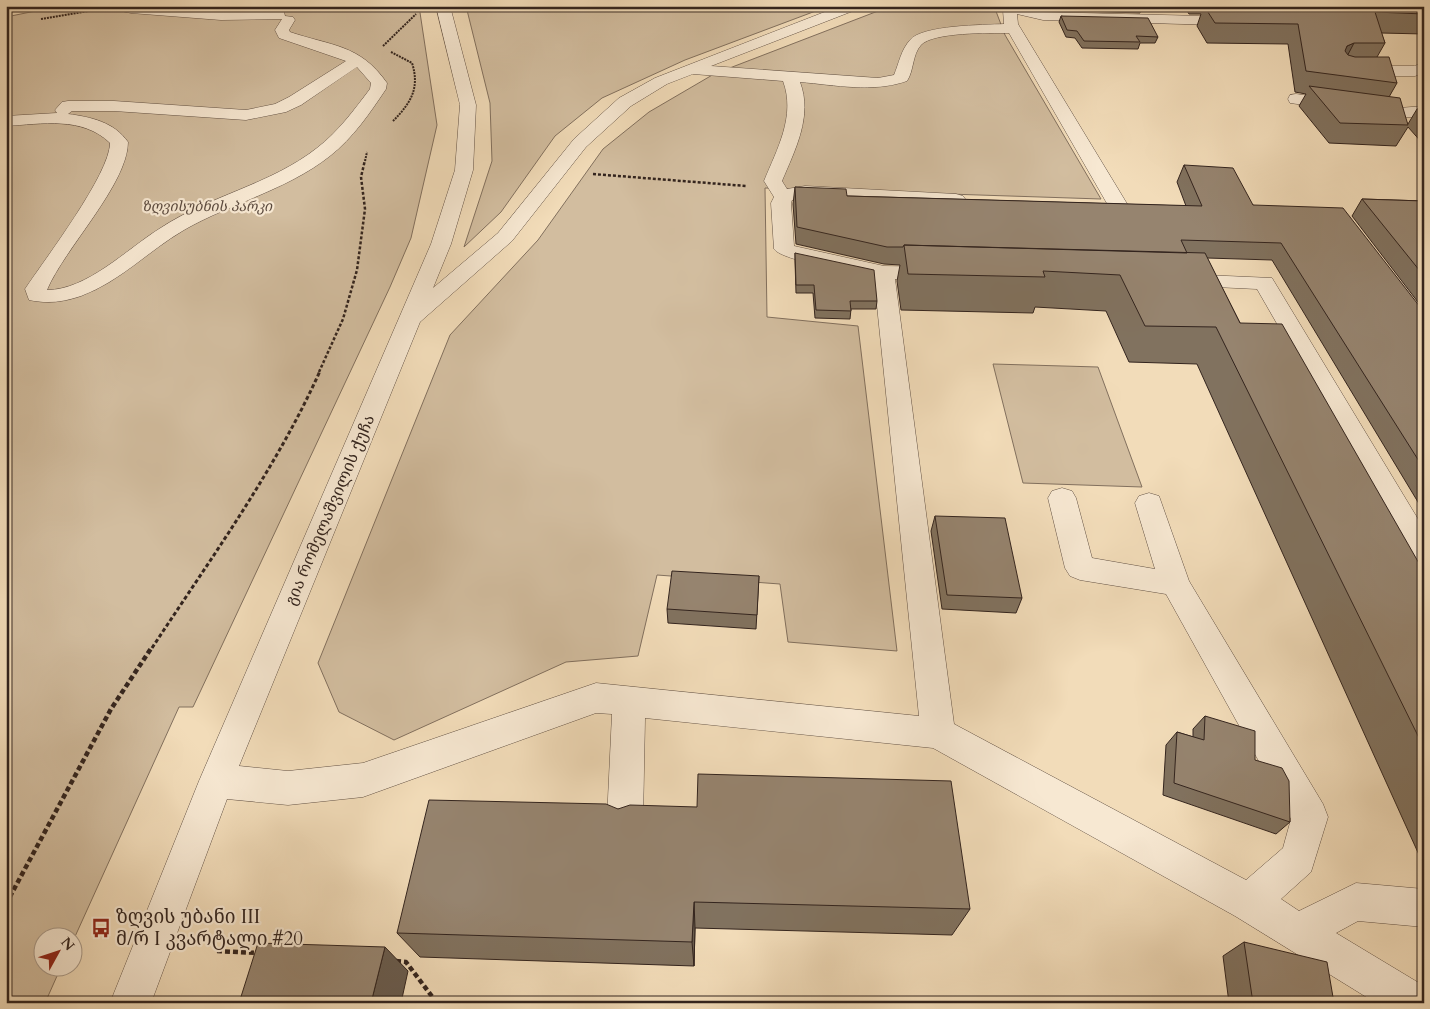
<svg xmlns="http://www.w3.org/2000/svg" width="1430" height="1009" font-family="Cardo,'Noto Serif Georgian',serif">
	<style>
		.green { fill: #d2bd9f; stroke: #82705e }
		.lines { fill: none; stroke-linecap: round; stroke-linejoin: round }
		.minor-casing { stroke: #635245; stroke-width: 1 }
		.path-far3 { stroke: #33241e; stroke-width: 2; stroke-dasharray: 2 1; stroke-linecap: butt }
		.path-far2 { stroke: #33241e; stroke-width: 2.5; stroke-dasharray: 3 2; stroke-linecap: butt }
		.path-far1 { stroke: #33241e; stroke-width: 3; stroke-dasharray: 4 2.5; stroke-linecap: butt }
		.path { stroke: #33241e; stroke-width: 4.5; stroke-dasharray: 5 3; stroke-linecap: butt }
		.minor { fill: #f7e8d2; fill-rule: evenodd }
		.wall { fill: #81725f; stroke: #33241e }
		.shaded-wall { fill: #695c4e; stroke: #33241e }
		.building { fill: #96846f; stroke: #33241e }
		.labels { text-anchor: middle; dominant-baseline: central; stroke-width: 4.5; stroke-linejoin: round; paint-order: stroke }
		.far-park-label { font-size: 14px; font-style: italic; fill: #5b4a3e; stroke: #f7e8d2 }
		.street-label { font-size: 16px; fill: #33241e; stroke: #f7e8d2 }
		.near-poi-label { font-size: 19px; fill: #33241e; stroke: #f7e8d2; text-anchor: start }
	</style>
	<rect width="100%" height="100%" fill="#f2dcb9"/>
	<filter id="stains"><feTurbulence type="fractalNoise" baseFrequency=".004" numOctaves="4"/><feColorMatrix values="0 0 0 0 .2 0 0 0 0 .09 0 0 0 0 .02 0 0 0 .5 -.17"/></filter>
	<radialGradient id="worn" r=".72"><stop offset=".6" stop-color="#630" stop-opacity="0"/><stop offset="1" stop-color="#630" stop-opacity=".3"/></radialGradient>
	<!-- green -->
	<path class="green" d="M60,6H419L437,125L411,238L390,287L193,707H179L73,941L72,936H42V966L61,967L45,1003H6V17Z
		M466,6H829L685,60L602,98L555,136L501,212L464,247L492,161L490,103Z
		M891,6H994L1005,35L1101,199L765,188L767,317L858,326L897,651L788,642L780,584L657,575L638,656L566,662L394,740L339,712L318,663L450,335L538,240L603,149L649,112L714,74Z
		M993,364L1098,367L1142,487L1023,483Z"/>
	<g class="lines">
		<defs>
			<path id="minor" d="M6,6H25L23,9L6,12Z
				M109,6H150L221,12H284L285,16L293,17L295,20L289,30L290,32C331,46 360,44 387,83L386,89C370,113 353,138 330,156C287,190 231,203 184,230C148,251 121,281 81,296C63,302 48,304 29,300L25,289C45,259 110,174 110,143C82,116 42,124 6,126V116L57,113L55,110L62,102L68,101H114L246,110L275,104L289,97L346,61L279,38L275,30L282,19L221,20L131,13L111,9ZM357,67L371,83L370,89C354,110 338,132 317,148C270,185 208,196 159,229C127,249 87,290 47,290C64,249 128,184 128,142C114,122 91,117 68,114L72,111H114L246,120L286,112L301,105Z
				M436,6H450L476,105L473,170L451,244L433,288L498,233L574,139L619,98L655,78L840,6H860L858,9L711,66L878,78L894,75C899,63 901,50 910,40C922,25 984,25 1004,24L1003,10L1006,6H1024L1043,12L1281,18L1276,6H1290L1296,17L1291,26L1286,27L1043,20L1017,14L1018,24L1129,207L1126,211L1119,213L1112,211L1109,207L1009,33C990,33 933,32 921,45C912,55 914,71 907,81C873,93 835,85 800,82C813,116 795,150 782,181L787,189L805,186L956,194L963,196L966,200L963,204L956,206L805,198L792,200L791,203L794,246L884,266L935,267L943,268L946,273L943,278L935,279H895L954,724L1246,880L1283,848L1291,819L1166,594L1080,580L1070,576L1065,568L1048,498L1052,491L1062,488L1072,491L1076,498L1092,558L1155,569L1135,503L1139,496L1149,493L1159,496L1189,581L1323,804L1328,817L1311,872L1281,899L1299,911L1356,883L1424,889V927L1358,921L1336,933L1424,986V1003H1376L1235,916L933,748L645,718L643,820L638,833L625,838L612,833L607,820L612,714L596,713L363,797L288,805L227,799L151,1003H110L199,781L431,244L455,170L460,105ZM693,74L783,81C796,116 777,149 764,181L774,197L771,203L774,249C782,261 856,272 874,276L919,716L596,683L363,763L288,771L239,766L420,322L512,241L586,147L631,106L667,84Z
				M1424,63V73L1415,76H1355L1349,74L1347,71L1349,68L1355,66H1414Z
				M1296,94L1399,108L1424,106V116L1399,118L1290,103L1288,99L1290,95Z
				M1181,274L1272,278L1424,529V565L1414,562L1257,289L1173,285L1170,280L1173,275Z"/>
		</defs>
		<!-- minor casing -->
		<use href="#minor" class="minor-casing"/>
		<!-- path-far3 -->
		<path class="path-far3" d="M41,19L89,11
			M383,46L416,14
			M391,52L412,63C420,88 411,103 393,121
			M365,161L367,152"/>
		<!-- path-far2 -->
		<path class="path-far2" d="M593,174L746,186
			M319,372L343,319L357,270L365,209L361,177L365,160"/>
		<!-- path-far1 -->
		<path class="path-far1" d="M152,648C211,558 276,469 320,371"/>
		<!-- path -->
		<path class="path" d="M6,904L111,709L152,647
			M217,951L257,953
			M396,961L406,962L437,1003"/>
		<!-- minor -->
		<use href="#minor" class="minor"/>
	</g>
	<!-- wall -->
	<path class="wall" d="M1052,6H1142L1140,13L1054,10Z
		M1184,6H1283L1282,8H1293L1292,6H1424V34L1381,33L1385,43L1377,57L1397,83L1389,97L1408,124L1417,109H1424V145L1408,127L1396,146L1329,143L1299,106L1306,94L1295,92L1288,44L1207,43L1197,26L1201,14H1189Z
		M1061,16L1158,37L1155,43H1140L1138,49L1082,48L1075,38L1066,37L1059,22Z
		M1184,165L1253,205L1424,312V512L1272,260L1207,258L1240,323L1424,572V857H1420L1197,364L1129,362L1106,311L1035,307L1033,313L901,310L897,281L900,265L884,264L796,244L793,204L795,187L847,196L1186,206L1177,182Z
		M1362,199L1424,201V310L1352,216Z
		M795,253L877,301L876,309H851L850,319L815,318L813,293H796L795,261Z
		M935,516L1022,598L1016,613L942,609L931,531Z
		M759,576L756,629L668,623L667,609Z
		M1205,716L1255,760L1290,822L1276,834L1163,795L1166,745L1177,732L1193,737V729Z
		M618,809L970,909L952,935L695,928L694,966L420,957L397,933Z
		M1244,942L1334,1003H1229L1223,956Z"/>
	<!-- shaded-wall -->
	<path class="shaded-wall" d="M1354,43L1343,64L1336,67L1347,46Z
		M694,902L695,928L694,966L692,942Z
		M385,947L408,971L401,1003H371Z"/>
	<!-- building -->
	<path class="building" d="M1204,6L1301,8L1302,6H1424V14L1375,12L1385,43H1354L1347,46L1345,51L1348,55L1355,57H1389L1397,83L1306,71L1298,24L1215,23Z
		M1061,16L1148,18L1158,37L1136,36L1140,42L1084,41L1077,31L1067,30Z
		M1309,86L1400,98L1408,125L1340,123Z
		M1417,109H1424V117Z
		M1184,165L1233,168L1253,205L1343,208L1424,312V469L1281,243L1181,240L1187,253L904,245L903,247H887L797,227L795,187L846,189L847,196L1202,206Z
		M1362,199L1424,201V276Z
		M904,245L1205,253L1240,323L1282,324L1424,572V748L1216,327L1145,326L1120,275L1043,271L1045,277L908,274Z
		M795,253L874,270L877,301H850L851,311L816,310L814,285H796Z
		M935,516L1005,518L1022,598L947,595Z
		M672,571L759,576L757,615L667,609Z
		M1205,716L1255,731V760L1282,768L1289,781L1290,822L1174,783L1177,732L1204,740Z
		M698,774L951,781L970,909L694,902L692,942L397,933L429,800L606,804L618,809L630,805L697,807Z
		M1244,942L1327,962L1334,1003H1253Z
		M258,943L385,947L371,1003H239Z"/>
	<!-- icons -->
	<defs>
		<symbol id="bus-bare" viewBox="-9 -9 18 18"><path d="M-5-6H5V4H4V6H2V4H-2V6H-4V4H-5ZM-3.5-4V0h7V-4ZM-3.5 1.2v1.5H-2V1.2ZM2 1.2v1.5H3.5V1.2Z" fill="#8f2418" stroke="#f7e8d2" stroke-width="2.5" paint-order="stroke"/></symbol>
	</defs>
	<g fill-rule="evenodd">
		<use href="#bus-bare" x="87" y="914" width="28" height="28"/>
	</g>
	<g class="labels">
		<!-- far-park labels -->
		<g class="far-park-label">
			<text x="207" y="206">ზღვისუბნის პარკი</text>
		</g>
		<!-- street labels -->
		<g class="street-label">
			<text transform="translate(330 510) rotate(-67)">გია რომელაშვილის ქუჩა</text>
		</g>
		<!-- near-poi labels -->
		<g class="near-poi-label">
			<text x="116" y="917">ზღვის უბანი III<tspan x="116" dy="22">მ/რ I კვარტალი #20</tspan></text>
		</g>
	</g>
	<!-- margin -->
	<rect width="1430" height="1009" fill="none" stroke="#f2dcb9" stroke-width="25"/>
	<rect x="8" y="8" width="1415" height="994" fill="none" stroke="#33241e" stroke-width="2.5"/>
	<rect x="12" y="12" width="1405" height="984" fill="none" stroke="#33241e"/>
	<!-- north arrow -->
	<g transform="translate(58 952) rotate(50)"><circle r="24" fill="#f7e8d2" stroke="#a99a8a"/>
	<path d="M0-4L9 19L0 12L-9 19Z" fill="#8f2418"/>
	<text y="-8" font-size="14" font-weight="bold" text-anchor="middle" fill="#33241e">N</text>
	</g>
	<rect width="100%" height="100%" filter="url(#stains)"/>
	<rect width="100%" height="100%" fill="url(#worn)"/>
</svg>
